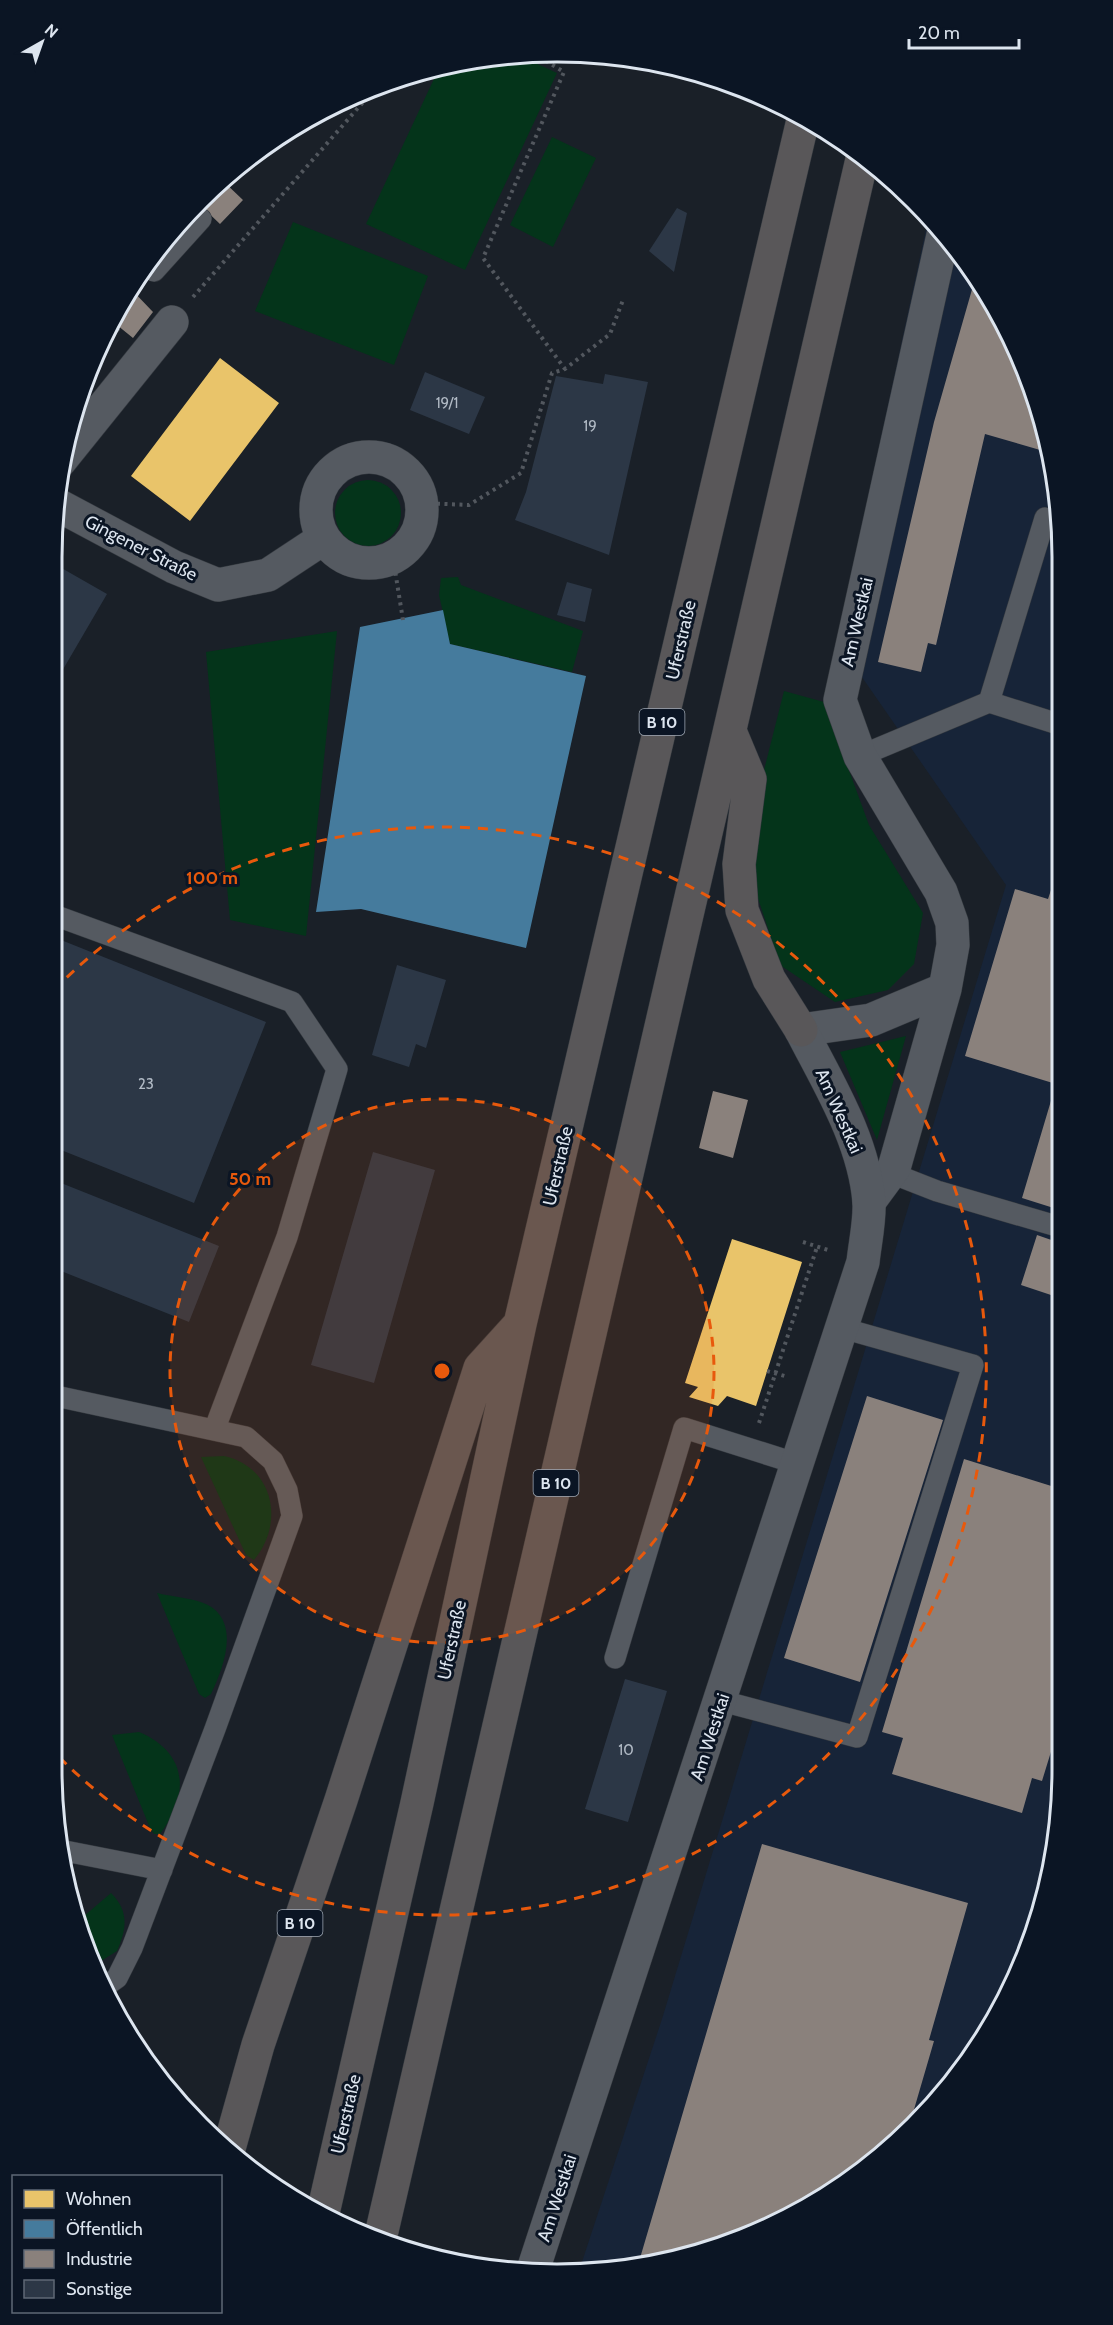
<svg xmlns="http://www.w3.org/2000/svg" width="1113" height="2325" font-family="Cabin,sans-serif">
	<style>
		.built { fill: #172438 }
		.green { fill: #04341a }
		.homes { fill: #e9c46a }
		.public { fill: #457b9d }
		.industry { fill: #8a817c }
		.building { fill: #2c3746 }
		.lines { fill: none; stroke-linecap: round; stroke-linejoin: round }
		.lane-casing { stroke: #353a40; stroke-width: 22 }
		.street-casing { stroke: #353a40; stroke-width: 34 }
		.secondary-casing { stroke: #353a40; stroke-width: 34 }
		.highway-casing { stroke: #353a40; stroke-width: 34 }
		.path { stroke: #52575e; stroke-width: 4; stroke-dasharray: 3 4.5; stroke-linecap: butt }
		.lane { stroke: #555a61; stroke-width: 21 }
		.street { stroke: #555a61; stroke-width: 33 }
		.secondary { stroke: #555a61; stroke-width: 33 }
		.highway { stroke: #595759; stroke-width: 33 }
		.ring { fill: none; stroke: #e8590c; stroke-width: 3; stroke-dasharray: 10 8 }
		.labels { text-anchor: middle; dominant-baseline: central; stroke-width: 6; stroke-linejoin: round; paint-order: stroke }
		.number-label { font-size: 15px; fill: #b1bac5 }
		.shield { fill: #0b1524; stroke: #9ea7b2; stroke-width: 1.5 }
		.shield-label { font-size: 16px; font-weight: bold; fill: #dde5ef }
		.street-label { font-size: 18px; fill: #dde5ef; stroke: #0b1524 }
		.rim { fill: none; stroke: #dde5ef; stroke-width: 3 }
		.centre { fill: #e8590c; stroke: #0b1524; stroke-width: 3 }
		.ring-label { font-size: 18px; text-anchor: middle; font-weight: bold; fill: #e8590c; stroke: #0b1524; stroke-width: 6; stroke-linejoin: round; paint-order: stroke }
	</style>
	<rect width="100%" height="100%" fill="#1a2028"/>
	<!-- built -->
	<path class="built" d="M928,220L958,249L1024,363L1058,490L1062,1769L1052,1867L1023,1962L977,2050L914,2126L780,2222L622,2270L580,2268L662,2019L1006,885L837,641Z"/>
	<!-- green -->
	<path class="green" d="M518,55L557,73L465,270L366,224L440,66L458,61Z
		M552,137L596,158L553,247L510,225Z
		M293,222L428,276L394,365L255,311Z
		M335 513a33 33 0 1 1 66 0a33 33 0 1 1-66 0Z
		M458,577L461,585L583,631L572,672L450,644L439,595L441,578Z
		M337,631L306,936L230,920L206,652Z
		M784,691L824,702L869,825L923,913L914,964L888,990L835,1002L780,965L753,883L760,786Z
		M906,1036L877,1140L840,1052Z
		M224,1456C274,1467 285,1523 254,1560L246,1555L201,1457Z
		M157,1593C173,1597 195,1598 208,1605C241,1623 223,1669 211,1694L205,1698L199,1694Z
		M139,1732C187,1752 191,1794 160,1834H154L150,1828L112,1735Z
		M111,1893C129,1911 127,1928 117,1951L101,1961L94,1958L84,1916Z"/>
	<!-- homes -->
	<path class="homes" d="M95,352L104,359L83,385L90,363Z
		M220,358L279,403L190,521L131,476Z
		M732,1239L802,1262L756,1406L727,1396L718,1406L689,1397L698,1387L685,1383Z"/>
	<!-- public -->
	<path class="public" d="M443,610L450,644L586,676L526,948L361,909L316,912L360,627Z"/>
	<!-- industry -->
	<path class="industry" d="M222,180L243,200L220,224L197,202Z
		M975,279L1024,363L1047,452L985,434L936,645L928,643L921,672L878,662L934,422Z
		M130,288L153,312L133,338L112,321Z
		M1059,866L1060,1071V1210L1022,1198L1056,1084L965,1056L1015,889L1048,899Z
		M713,1091L748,1100L733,1158L699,1148Z
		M1037,1235L1060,1243V1298L1021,1285Z
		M867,1396L943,1420L860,1682L784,1658Z
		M964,1459L1061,1489L1062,1716L1042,1781L1032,1778L1022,1813L892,1774L903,1738L882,1732Z
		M762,1844L968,1903L929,2040L934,2041L908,2130L780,2222L638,2265Z"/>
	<!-- building -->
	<path class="building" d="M677,208L687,213L674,272L649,251Z
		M425,372L485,397L469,434L410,410Z
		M605,374L648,382L609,555L515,520L526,492L556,376L603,384Z
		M51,562L107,594L51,690Z
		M567,582L592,589L585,622L557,615Z
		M51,936L266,1022L194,1203L51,1146Z
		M397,965L446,980L426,1048L416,1044L409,1067L372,1055Z
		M373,1152L435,1170L374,1383L311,1365Z
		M51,1179L219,1246L189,1322L51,1267Z
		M625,1679L667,1691L628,1822L585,1809Z"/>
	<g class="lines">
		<defs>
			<path id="lane" d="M146,264L154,271L201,219
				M989,702L1058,724
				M860,756L989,702L1045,518L1058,522
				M51,914L292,1002L337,1069L287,1237L215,1428
				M891,1173L937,1191L1060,1227
				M51,1395L246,1437L273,1461L287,1490L292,1516L215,1729L132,1948L117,1978L107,1985
				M615,1658L684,1428L798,1464
				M722,1701L857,1737L973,1365L842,1328
				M65,1851L162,1870"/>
			<path id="street" d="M316 510a53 53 0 1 1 106 0a53 53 0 1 1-106 0Z
				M60,461L172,322
				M56,504L174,567L218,585L268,575L324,538
				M801,1030L871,1020L945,989
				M869,1202L894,1168L945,989L953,945L952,923L941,892L860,756L840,700L943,235"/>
			<path id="secondary" d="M534,2267L863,1262C865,1243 870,1221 869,1202C864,1140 828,1083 801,1030"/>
			<path id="highway" d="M730,731L750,779L739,864L742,910L769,979L801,1030
				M228,2152L258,2045L341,1800L480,1368L519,1325
				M323,2213L417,1803L520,1324L803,120
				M381,2235L863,155"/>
		</defs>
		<!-- lane casing -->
		<use href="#lane" class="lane-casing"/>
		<!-- street casing -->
		<use href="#street" class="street-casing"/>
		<!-- secondary casing -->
		<use href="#secondary" class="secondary-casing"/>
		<!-- highway casing -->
		<use href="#highway" class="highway-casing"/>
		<!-- path -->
		<path class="path" d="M533,53L564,72L483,258L565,369
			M193,297L378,85
			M111,324L119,331
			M422,503L469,505L521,473L552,373L565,369L610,334L623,300
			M393,558L403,620
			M803,1242L828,1250
			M767,1371L788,1377
			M759,1423L817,1247"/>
		<!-- lane -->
		<use href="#lane" class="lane"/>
		<!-- street -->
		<use href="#street" class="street"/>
		<!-- secondary -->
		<use href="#secondary" class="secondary"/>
		<!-- highway -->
		<use href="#highway" class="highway"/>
	</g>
	<!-- distance rings -->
	<circle cx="442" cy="1371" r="272" fill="#e8590c" fill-opacity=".12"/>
	<g class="ring">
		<circle cx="442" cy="1371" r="272"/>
		<path d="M54 990A544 544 0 1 1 54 1752"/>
	</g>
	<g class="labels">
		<!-- number labels -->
		<g class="number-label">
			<text x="447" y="403">19/1</text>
			<text x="590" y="426">19</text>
			<text x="146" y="1084">23</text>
			<text x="626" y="1750">10</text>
		</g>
		<!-- shield labels -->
		<g class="shield">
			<rect x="639.5" y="709" width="45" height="26" rx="4.5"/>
			<rect x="533.5" y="1470" width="45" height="26" rx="4.5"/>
			<rect x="277.5" y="1910" width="45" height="26" rx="4.5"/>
		</g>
		<g class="shield-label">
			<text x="662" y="722">B 10</text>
			<text x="556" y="1483">B 10</text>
			<text x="300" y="1923">B 10</text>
		</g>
		<!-- street labels -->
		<g class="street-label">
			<text transform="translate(141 548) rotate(27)">Gingener Straße</text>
			<text transform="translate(857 622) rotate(-77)">Am Westkai</text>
			<text transform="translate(681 640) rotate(-77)">Uferstraße</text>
			<text transform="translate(839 1111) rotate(66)">Am Westkai</text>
			<text transform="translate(558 1166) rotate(-77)">Uferstraße</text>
			<text transform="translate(452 1640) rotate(-78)">Uferstraße</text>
			<text transform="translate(710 1737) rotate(-72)">Am Westkai</text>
			<text transform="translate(346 2114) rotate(-77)">Uferstraße</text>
			<text transform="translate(557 2198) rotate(-72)">Am Westkai</text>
		</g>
	</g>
	<!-- crop -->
	<path d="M0 0H1113V2325H0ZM557 62H557A495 495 0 0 1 1052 557V1769A495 495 0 0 1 557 2264H557A495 495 0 0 1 62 1769V557A495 495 0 0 1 557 62Z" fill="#0b1524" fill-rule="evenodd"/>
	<path class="rim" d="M557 62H557A495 495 0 0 1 1052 557V1769A495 495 0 0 1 557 2264H557A495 495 0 0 1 62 1769V557A495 495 0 0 1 557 62Z"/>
	<circle cx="442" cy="1371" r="9" class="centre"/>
	<g class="ring-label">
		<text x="212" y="884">100 m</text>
		<text x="250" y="1185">50 m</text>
	</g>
	<!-- legend -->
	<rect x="12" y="2175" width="210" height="138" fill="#0b1524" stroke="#5f6875" stroke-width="1.5"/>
	<rect x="24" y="2190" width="30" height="18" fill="#e9c46a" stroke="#5f6875" stroke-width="1.5"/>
	<text x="66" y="2205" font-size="18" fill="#dde5ef">Wohnen</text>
	<rect x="24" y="2220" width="30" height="18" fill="#457b9d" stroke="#5f6875" stroke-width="1.5"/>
	<text x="66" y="2235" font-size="18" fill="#dde5ef">Öffentlich</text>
	<rect x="24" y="2250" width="30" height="18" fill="#8a817c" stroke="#5f6875" stroke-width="1.5"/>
	<text x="66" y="2265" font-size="18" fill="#dde5ef">Industrie</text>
	<rect x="24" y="2280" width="30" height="18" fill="#2c3746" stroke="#5f6875" stroke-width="1.5"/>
	<text x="66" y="2295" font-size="18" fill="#dde5ef">Sonstige</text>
	<!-- north arrow -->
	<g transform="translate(42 42) rotate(40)" stroke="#0b1524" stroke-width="4.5" paint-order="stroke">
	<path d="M0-4.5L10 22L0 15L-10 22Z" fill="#dde5ef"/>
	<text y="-9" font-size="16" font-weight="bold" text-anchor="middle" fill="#dde5ef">N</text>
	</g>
	<!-- scale -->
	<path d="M909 39v9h110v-9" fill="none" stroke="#dde5ef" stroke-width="3"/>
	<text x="918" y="39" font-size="18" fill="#dde5ef" stroke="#0b1524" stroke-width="4.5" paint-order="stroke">20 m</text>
</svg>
